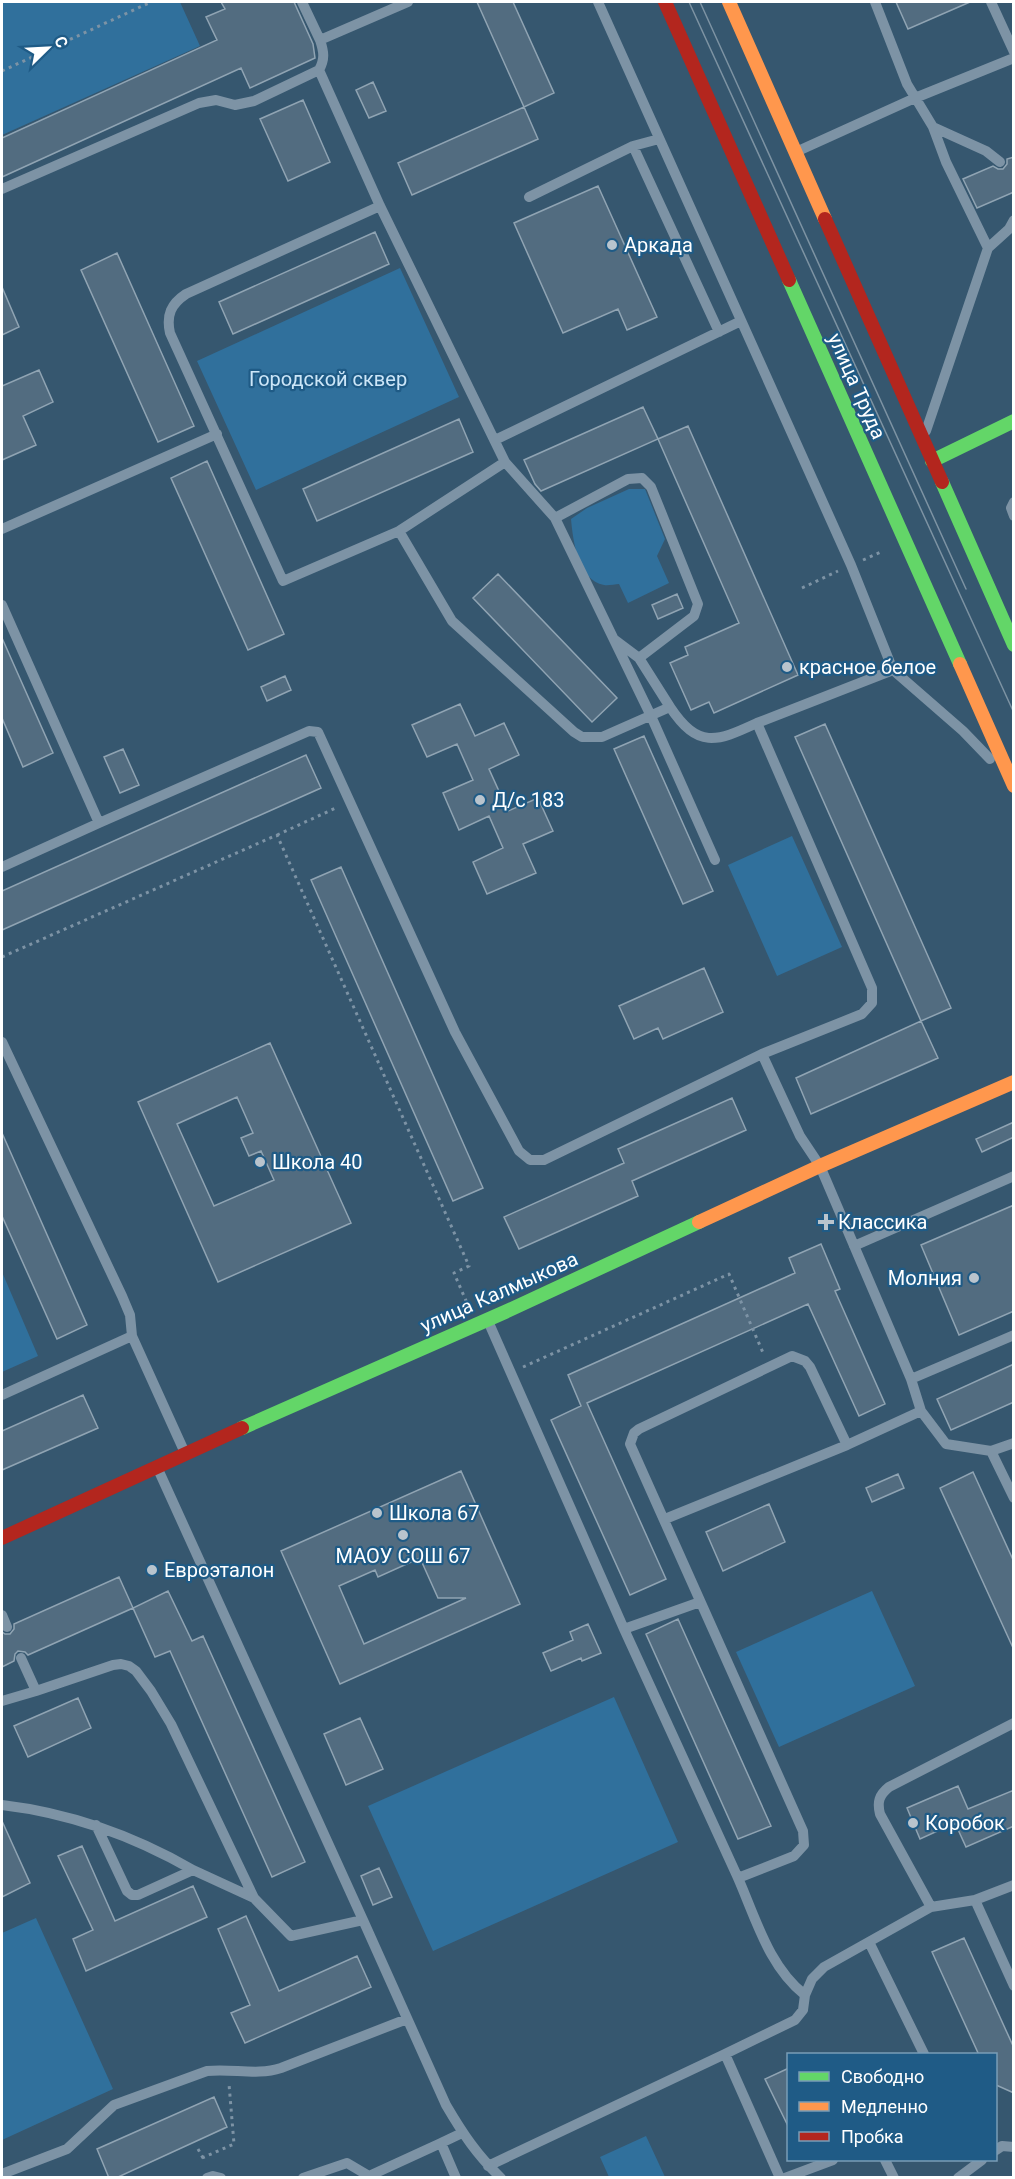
<svg xmlns="http://www.w3.org/2000/svg" width="1015" height="2179" font-family="Roboto,sans-serif">
	<style>
		.green { fill: #30709c }
		.building { fill: #526c80; stroke: #90a4b3; stroke-width: 1.5; fill-rule: evenodd }
		.lines { fill: none; stroke-linecap: round; stroke-linejoin: round }
		.path { stroke: #7d93a5; stroke-width: 3; stroke-dasharray: 3 4.5; stroke-linecap: butt }
		.lane { stroke: #7d93a5; stroke-width: 10 }
		.fast { stroke: #63d668; stroke-width: 14 }
		.slow { stroke: #ff974d; stroke-width: 14 }
		.jam { stroke: #b3261e; stroke-width: 14 }
		.tram { stroke: #7d93a3; stroke-width: 1.5 }
		.poi-dot { fill: #b9c4cd; stroke: #1f5b86; stroke-width: 2 }
		.labels { text-anchor: middle; dominant-baseline: central; stroke-width: 4.5; stroke-linejoin: round; paint-order: stroke }
		.poi-label { font-size: 20px; fill: #fff; stroke: #1f5b86; text-anchor: start }
		.park-label { font-size: 20px; fill: #cce6f8; stroke: #1f5b86 }
		.street-label { font-size: 20px; fill: #fff; stroke: #1f5b86 }
	</style>
	<rect width="100%" height="100%" fill="#36576f"/>
	<!-- green -->
	<path class="green" d="M2,2H180L200,46L2,135Z
		M400,268L459,397L256,490L197,361Z
		M629,489H645L665,539L657,556L669,583L628,603L619,584C615,584 608,586 604,585C578,580 573,541 571,519L587,508Z
		M792,836L842,947L777,976L728,865Z
		M2,1272L38,1356L2,1372Z
		M872,1591L915,1686L779,1747L736,1652Z
		M614,1697L678,1842L433,1951L368,1806Z
		M36,1918L113,2089L2,2140V1933Z
		M646,2136L665,2177H609L600,2157Z"/>
	<!-- building -->
	<path class="building" d="M221,2H294L313,44L315,58L250,88L241,68L2,177V138L217,40L206,17L225,9Z
		M477,2H513L554,93L524,107Z
		M896,2H970L908,29Z
		M373,82L386,111L369,118L356,90Z
		M303,100L330,162L288,181L260,119Z
		M524,107L538,139L412,195L398,163Z
		M1014,157V192L977,208L963,179L993,166L998,169H1003L1007,164V159Z
		M598,186L657,317L627,330L618,309L563,333L514,223Z
		M375,232L389,264L233,334L219,302Z
		M117,253L194,426L158,442L81,270Z
		M2,287L19,327L2,335Z
		M39,370L53,402L23,416L36,445L2,460V386Z
		M643,407L658,439L541,491L535,484L524,460Z
		M459,419L473,452L317,521L303,489Z
		M688,426L798,675L714,713L709,702L691,710L670,663L688,655L685,647L739,623L658,439Z
		M207,461L284,634L248,650L171,478Z
		M498,574L617,698L592,722L473,598Z
		M677,594L683,608L658,619L652,605Z
		M2,638L53,753L23,767L2,718Z
		M285,676L291,690L267,701L261,687Z
		M460,704L475,736L504,723L519,755L489,769L508,811L538,798L553,831L523,844L536,873L487,894L473,862L503,848L489,816L459,830L443,793L473,780L457,744L427,757L412,725Z
		M825,724L951,1008L921,1021L795,737Z
		M644,736L713,891L683,904L614,749Z
		M123,749L139,785L120,793L104,757Z
		M306,755L321,788L2,930V891Z
		M341,867L483,1188L453,1201L311,880Z
		M704,968L723,1012L663,1039L658,1028L634,1039L619,1006Z
		M921,1021L938,1058L811,1114L796,1078Z
		M270,1043L351,1223L218,1282L138,1102ZM237,1097L253,1133L241,1138L249,1156L261,1151L274,1180L214,1206L177,1124Z
		M732,1098L746,1130L632,1181L638,1196L519,1249L504,1217L624,1163L618,1149Z
		M1014,1122V1137L982,1152L976,1139Z
		M2,1133L87,1325L57,1339L2,1216Z
		M1014,1205V1311L959,1335L921,1245Z
		M821,1244L840,1289L835,1291L885,1404L859,1416L808,1304L587,1403L666,1579L630,1595L551,1420L581,1406L568,1375L795,1273L789,1258Z
		M1014,1364V1402L951,1430L937,1399Z
		M83,1395L98,1428L2,1470V1431Z
		M461,1471L520,1604L340,1684L281,1551ZM420,1558L438,1598H466L364,1644L339,1586L375,1570L378,1577Z
		M973,1472L1014,1562V1650L940,1488Z
		M898,1474L904,1488L872,1502L866,1488Z
		M769,1504L785,1542L723,1571L706,1532Z
		M119,1577L133,1608L28,1655L25,1652L18,1651L15,1654L14,1661L2,1667V1632L5,1634H10L14,1629V1624Z
		M168,1591L192,1641L203,1636L305,1862L272,1877L170,1651L155,1657L133,1608Z
		M678,1619L771,1826L738,1839L646,1634Z
		M588,1624L601,1653L582,1661L581,1658L551,1671L543,1653L573,1640L570,1632Z
		M78,1698L91,1728L28,1757L14,1726Z
		M360,1718L383,1769L346,1785L324,1734Z
		M958,1786L968,1809L1014,1790V1826L966,1847L955,1823L920,1839L907,1808Z
		M2,1821L30,1883L2,1897Z
		M82,1846L115,1921L193,1886L207,1917L86,1971L73,1939L93,1930L58,1856Z
		M379,1868L392,1897L373,1905L361,1876Z
		M246,1916L279,1991L357,1956L371,1987L245,2043L231,2013L250,2005L218,1929Z
		M964,1938L1014,2048V2093L996,2085V2055H979L932,1952Z
		M789,2068V2128L765,2079Z
		M214,2097L227,2127L116,2178H109L97,2149Z"/>
	<g class="lines">
		<!-- path -->
		<path class="path" d="M2,71L151,2
			M863,560L883,551
			M802,588L838,571
			M277,835L338,807
			M2,957L277,835L469,1266L454,1273L467,1303
			M523,1367L729,1274L764,1355
			M198,2149L203,2158
			M202,2158L234,2144L229,2084"/>
		<!-- lane -->
		<path class="lane" d="M302,2L320,40
			M408,2L320,40C324,52 325,59 319,70L380,206L505,462L555,518L651,716L715,860
			M598,2L851,565L893,670
			M875,2L907,84L933,127L946,162L988,248L926,431
			M991,2L1014,52
			M933,127L986,151L1000,162
			M633,146L719,332
			M798,151L915,98L1014,58
			M2,189L199,103L216,100L235,105L254,101L319,70
			M529,197L633,146L659,139
			M380,206L186,294C171,304 166,315 170,333L283,581L399,531L505,462
			M988,248L1009,229L1014,220
			M495,440L741,321
			M1014,502L1011,508L1014,516
			M2,529L217,434
			M399,531L452,621L574,732L582,737H602L670,707L639,658L694,616L698,604L651,487L642,478L628,479L555,518
			M2,605L99,823L309,731L318,732L455,1032L519,1151L530,1160H544L762,1054L800,1136L820,1166L911,1379L921,1411L847,1445L810,1367L805,1361L792,1356L639,1429L634,1433L630,1444L803,1831L804,1845L794,1856L738,1878L624,1629L488,1321
			M615,640L639,658
			M670,707C698,749 716,742 757,723L872,988V1003L862,1014L762,1054
			M757,723L893,670L963,731L990,759
			M2,867L99,823
			M2,1042L122,1296L130,1315L132,1336L185,1453
			M854,1246L1014,1176
			M911,1379L1014,1335
			M2,1395L132,1336
			M921,1411L946,1444L991,1451L1014,1443
			M991,1451L1014,1498
			M157,1467L363,1920
			M665,1519L847,1445
			M2,1615L7,1627
			M624,1629L700,1602
			M21,1658L36,1691L113,1665L121,1664L129,1666L136,1671L151,1691L171,1724L254,1898L291,1936L363,1920L446,2105C463,2134 477,2155 501,2178
			M2,1701L36,1691
			M2,1805C70,1813 134,1836 193,1870
			M96,1825L127,1891L132,1895H138L193,1870L254,1898
			M738,1878C756,1919 769,1967 805,1995
			M975,1900L1014,1885
			M931,1907L880,1814C877,1802 879,1795 889,1787L1014,1723
			M869,1942L924,2054
			M996,2150L1002,2146L1014,2147
			M885,2160L894,2178
			M488,2166L725,2054
			M2,2174L67,2149L114,2105L207,2071C232,2068 257,2076 281,2068L407,2019
			M207,2178L213,2176L221,2178
			M303,2178L347,2163L369,2176L441,2143
			M456,2178L441,2143L462,2133
			M780,2178L725,2054L795,2020L803,2010L805,1995L812,1979L824,1967L931,1907L975,1900L1014,1986
			M785,2178L833,2160
			M958,2178L982,2160"/>
		<!-- fast -->
		<path class="fast" d="M789,280L960,664
			M932,461L1014,421
			M942,482L1014,645
			M242,1428L505,1312L699,1222"/>
		<!-- slow -->
		<path class="slow" d="M729,2L825,219
			M960,664L1014,786
			M699,1222L820,1166L1014,1082"/>
		<!-- jam -->
		<path class="jam" d="M665,2L789,280
			M825,219L942,482
			M2,1538L242,1428"/>
		<!-- tram -->
		<path class="tram" d="M689,2L1014,713
			M700,2L966,589"/>
	</g>
	<!-- markers -->
	<g class="poi-dot">
		<circle cx="612" cy="245" r="6"/>
		<circle cx="787" cy="667" r="6"/>
		<circle cx="480" cy="800" r="6"/>
		<circle cx="260" cy="1162" r="6"/>
		<path d="M823 1213h6v6h6v6h-6v6h-6v-6h-6v-6h6z"/>
		<circle cx="974" cy="1278" r="6"/>
		<circle cx="377" cy="1513" r="6"/>
		<circle cx="403" cy="1535" r="6"/>
		<circle cx="152" cy="1570" r="6"/>
		<circle cx="913" cy="1823" r="6"/>
	</g>
	<g class="labels">
		<!-- poi labels -->
		<g class="poi-label">
			<text x="624" y="245">Аркада</text>
			<text x="799" y="667">красное белое</text>
			<text x="492" y="800">Д/с 183</text>
			<text x="272" y="1162">Школа 40</text>
			<text x="838" y="1222">Классика</text>
			<text x="962" y="1278" text-anchor="end">Молния</text>
			<text x="389" y="1513">Школа 67</text>
			<text x="403" y="1556" text-anchor="middle">МАОУ СОШ 67</text>
			<text x="164" y="1570">Евроэталон</text>
			<text x="925" y="1823">Коробок</text>
		</g>
		<!-- park labels -->
		<g class="park-label">
			<text x="328" y="379">Городской сквер</text>
		</g>
		<!-- street labels -->
		<g class="street-label">
			<text transform="translate(857 386) rotate(66)">улица Труда</text>
			<text transform="translate(499 1292) rotate(-24)">улица Калмыкова</text>
		</g>
	</g>
	<!-- border -->
	<rect width="1015" height="2179" fill="none" stroke="#ffffff" stroke-width="6"/>
	<!-- legend -->
	<rect x="787" y="2053" width="210" height="108" fill="#1f5b86" stroke="#799db6" stroke-width="1.5"/>
	<rect x="799" y="2072" width="30" height="9" fill="#63d668" stroke="#799db6" stroke-width="1.5"/>
	<text x="841" y="2083" font-size="18" fill="#ffffff">Свободно</text>
	<rect x="799" y="2102" width="30" height="9" fill="#ff974d" stroke="#799db6" stroke-width="1.5"/>
	<text x="841" y="2113" font-size="18" fill="#ffffff">Медленно</text>
	<rect x="799" y="2132" width="30" height="9" fill="#b3261e" stroke="#799db6" stroke-width="1.5"/>
	<text x="841" y="2143" font-size="18" fill="#ffffff">Пробка</text>
	<!-- north arrow -->
	<g transform="translate(48 48) rotate(66)" stroke="#1f5b86" stroke-width="4.5" paint-order="stroke">
	<path d="M0-4.5L10 22L0 15L-10 22Z" fill="#ffffff"/>
	<text y="-9" font-size="16" font-weight="bold" text-anchor="middle" fill="#ffffff">С</text>
	</g>
</svg>
